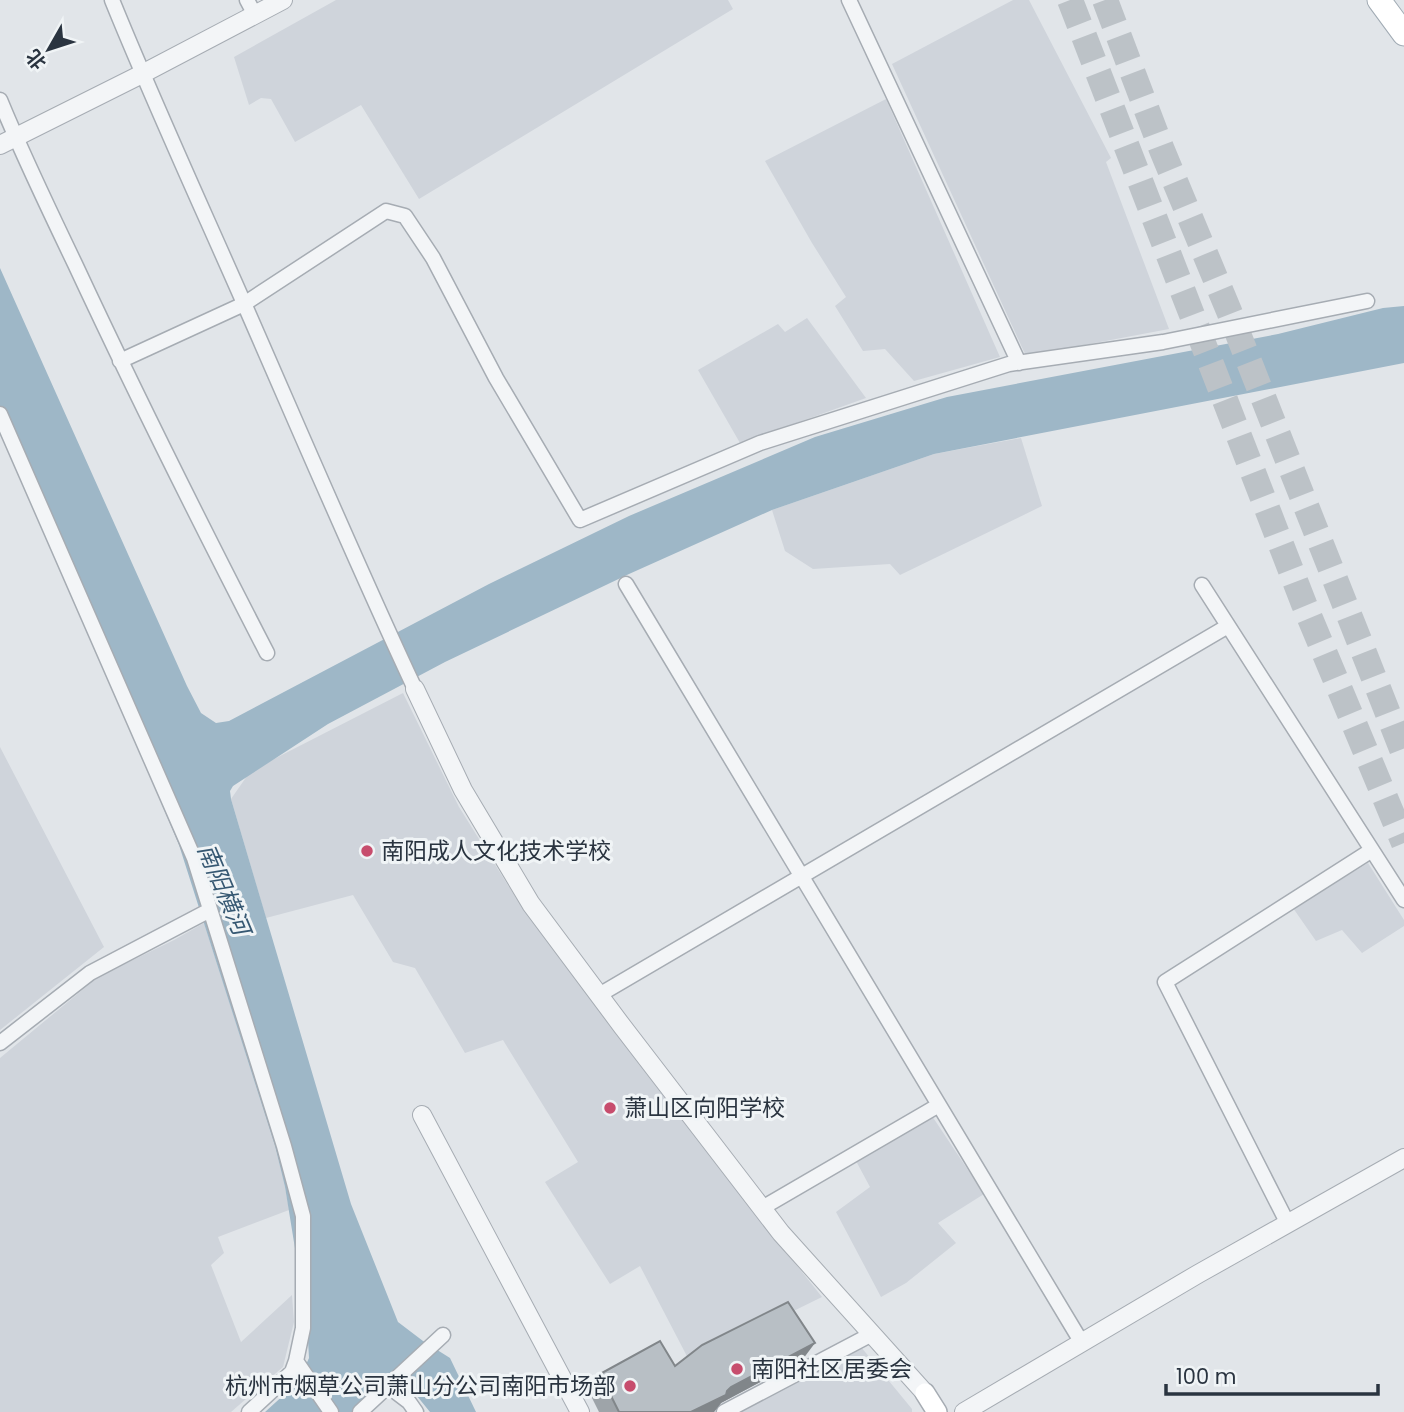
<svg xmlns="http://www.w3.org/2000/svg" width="1404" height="1412" font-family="Poppins,'Noto Sans SC',sans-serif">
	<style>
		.built { fill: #cfd4db }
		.water { fill: #9eb7c7 }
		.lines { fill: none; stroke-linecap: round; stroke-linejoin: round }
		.motorway-tunnel { stroke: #bcc2c7; stroke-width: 26; stroke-dasharray: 26 13; stroke-linecap: butt }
		.minor-casing { stroke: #a6acb3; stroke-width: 17 }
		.tertiary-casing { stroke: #a6acb3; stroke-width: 20 }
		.secondary-casing { stroke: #a6acb3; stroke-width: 22 }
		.primary-casing { stroke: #a1abb4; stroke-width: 25 }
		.minor { stroke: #f3f5f7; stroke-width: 14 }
		.tertiary { stroke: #f3f5f7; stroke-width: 18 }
		.secondary { stroke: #fff; stroke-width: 19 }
		.primary { stroke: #fff; stroke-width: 23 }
		.wall { fill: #9ea4a9 }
		.shaded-wall { fill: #81868a }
		.building { fill: #b8bfc5; stroke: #81868a; stroke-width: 2 }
		.poi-dot { fill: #c74d6d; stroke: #f0f4f6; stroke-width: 2.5 }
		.labels { text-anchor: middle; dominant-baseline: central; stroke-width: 6; stroke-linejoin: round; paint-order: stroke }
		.poi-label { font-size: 23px; fill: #2a3440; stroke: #f0f4f6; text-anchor: start }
		.water-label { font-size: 24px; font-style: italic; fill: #365872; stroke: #f0f4f6 }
	</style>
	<rect width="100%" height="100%" fill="#e1e5e9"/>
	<!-- built -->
	<path class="built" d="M336,0H728L733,9L419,199L361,105L295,142L271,99L261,98L249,105L234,57Z
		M1013,0H1029L1111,158L1106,162L1169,329L1026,356L892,64Z
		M886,99L1000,357L914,381L885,349L863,351L835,306L846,297L812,243L765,161Z
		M807,318L866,398L740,443L698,370L778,324L785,332Z
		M1021,438L1042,506L900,575L890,564L813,569L785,551L772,510L934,454Z
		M403,693L459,807L516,898L775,1238L822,1297L690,1362L640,1266L610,1284L545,1182L578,1162L503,1040L465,1053L415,968L393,962L353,895L266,918L231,799L247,776L274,759Z
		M0,747L104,947L0,1030Z
		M1368,863L1404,920V926L1362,953L1342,930L1316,941L1293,908Z
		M204,923L275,1146L285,1187L289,1210L218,1237L224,1253L211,1265L241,1342L292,1295L294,1322L283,1367L231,1412H0V1058L98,977L174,940Z
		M932,1116L984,1194L938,1223L956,1243L906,1283L881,1297L836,1212L870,1187L856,1161Z
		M861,1347L912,1409V1412H738Z"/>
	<!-- water -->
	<path class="water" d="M0,268L187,686L201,713L216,723L229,721L489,584L629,516L815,437L947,397L1278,334L1383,308L1404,306V363L934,454L772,510L629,574L445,662L328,724L233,786L230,791L231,799L351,1204L398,1322L423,1341L450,1358L476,1412H430L408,1385L383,1388L359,1412H265L298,1382L309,1358L307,1322L285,1187L275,1146L179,845L0,419Z"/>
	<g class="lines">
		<!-- motorway-tunnel -->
		<path class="motorway-tunnel" d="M1070,0L1304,604L1404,843
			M1105,0L1162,150L1229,311L1404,754"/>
		<defs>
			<path id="minor" d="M112,0C153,101 199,201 243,301C300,431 355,561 415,689
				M247,0L255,15
				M849,0L1019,363
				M0,100C23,156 49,210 75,264C136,395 201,525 267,653
				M120,361L244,304L386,211L405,216L433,258L496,378L580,520L760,443L1009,364L1163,342L1367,301
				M0,414L194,858L284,1146L303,1216V1328L296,1361L292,1372L249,1412
				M626,584L1082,1343
				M1202,585L1404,900
				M599,995L1228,626
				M0,1043L90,973L210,910
				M762,1208L939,1105
				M1288,1224L1165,982L1372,850
				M296,1361L331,1412
				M388,1386L409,1402L416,1412
				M360,1412L443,1335
				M724,1412L872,1334"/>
			<path id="tertiary" d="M0,145L142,74L283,0
				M415,689L463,790L531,904L622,1026L781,1233L925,1393
				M422,1115L580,1412
				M964,1412L1198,1274L1404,1158"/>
			<path id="secondary" d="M925,1393L937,1412"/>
			<path id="primary" d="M1379,0L1404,34"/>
		</defs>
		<!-- minor casing -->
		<use href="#minor" class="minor-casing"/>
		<!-- tertiary casing -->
		<use href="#tertiary" class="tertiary-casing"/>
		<!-- secondary casing -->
		<use href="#secondary" class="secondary-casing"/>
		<!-- primary casing -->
		<use href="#primary" class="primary-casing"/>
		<!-- minor -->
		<use href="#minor" class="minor"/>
		<!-- tertiary -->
		<use href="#tertiary" class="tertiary"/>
		<!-- secondary -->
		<use href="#secondary" class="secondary"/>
		<!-- primary -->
		<use href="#primary" class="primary"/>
	</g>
	<!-- wall -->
	<path class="wall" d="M803,1359L721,1403L714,1412H599L588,1390L600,1374L675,1366Z"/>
	<!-- shaded-wall -->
	<path class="shaded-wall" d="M815,1343L803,1359L721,1403L714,1412H691L731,1387Z"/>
	<!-- building -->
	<path class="building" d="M788,1302L815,1343L731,1387L727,1391L726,1395L691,1412H619L600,1374L660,1341L675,1366L702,1345Z"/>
	<!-- markers -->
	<g class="poi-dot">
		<circle cx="367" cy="851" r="7"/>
		<circle cx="610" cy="1108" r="7"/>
		<circle cx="737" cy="1369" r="7"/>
		<circle cx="630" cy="1386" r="7"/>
	</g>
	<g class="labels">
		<!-- poi labels -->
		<g class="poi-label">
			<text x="381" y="851">南阳成人文化技术学校</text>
			<text x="624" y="1108">萧山区向阳学校</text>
			<text x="751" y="1369">南阳社区居委会</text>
			<text x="616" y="1386" text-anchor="end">杭州市烟草公司萧山分公司南阳市场部</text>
		</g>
		<!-- water labels -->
		<g class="water-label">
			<text transform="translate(224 889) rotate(67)">南阳横河</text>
		</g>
	</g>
	<!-- north arrow -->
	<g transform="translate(49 49) rotate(231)" stroke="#f0f4f6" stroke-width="5" paint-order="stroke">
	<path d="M0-5L12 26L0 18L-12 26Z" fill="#2a3440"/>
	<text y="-10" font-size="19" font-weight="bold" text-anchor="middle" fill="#2a3440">北</text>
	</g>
	<!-- scale -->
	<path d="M1166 1384v10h212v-10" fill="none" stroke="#2a3440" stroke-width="3.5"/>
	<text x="1176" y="1384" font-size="21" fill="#2a3440" stroke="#f0f4f6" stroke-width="5" paint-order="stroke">100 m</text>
</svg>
